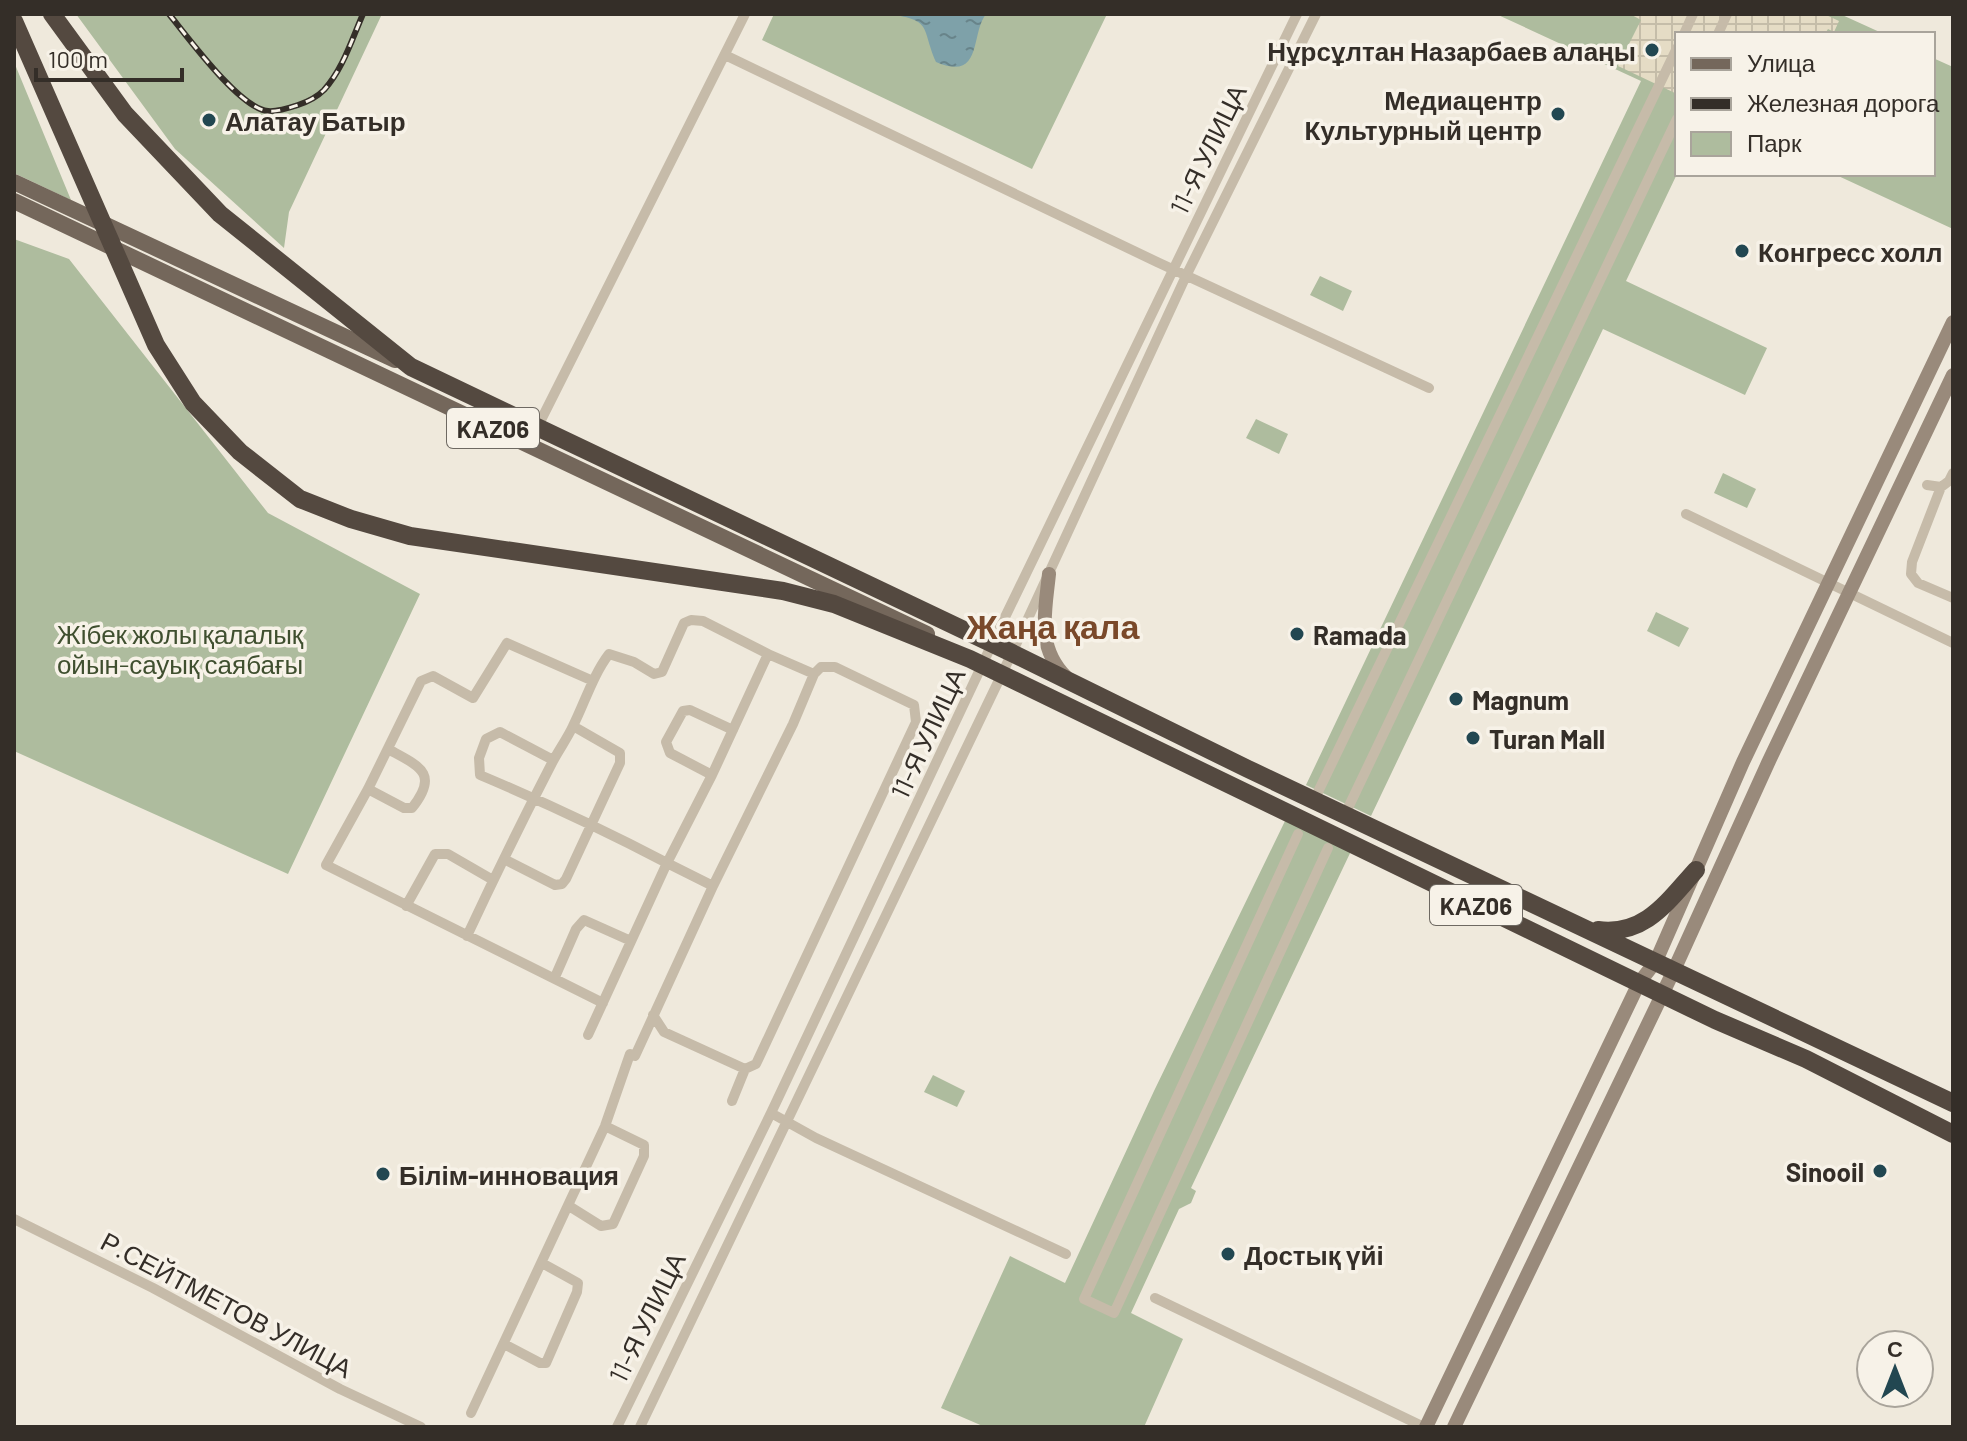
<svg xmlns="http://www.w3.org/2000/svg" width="1967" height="1441" font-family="Barlow,sans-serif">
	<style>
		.green { fill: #aebc9e }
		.plaza { fill: url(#plaza-grid) }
		.water { fill: url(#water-ripples) }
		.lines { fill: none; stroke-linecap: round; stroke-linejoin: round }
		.street { stroke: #c6bba9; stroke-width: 10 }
		.secondary { stroke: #998a7b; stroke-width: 14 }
		.primary { stroke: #74675b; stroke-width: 16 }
		.highway { stroke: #544940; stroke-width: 18 }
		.rail-casing { stroke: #342e28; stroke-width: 6 }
		.rail { stroke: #f7f2e8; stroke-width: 3; stroke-dasharray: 9; stroke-linecap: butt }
		.poi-dot { fill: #224751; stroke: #f7f2e8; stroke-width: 3 }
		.labels { text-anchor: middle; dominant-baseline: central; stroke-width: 7; stroke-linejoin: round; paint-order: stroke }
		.shield { fill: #f7f2e8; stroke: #6e6962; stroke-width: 2 }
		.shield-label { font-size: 24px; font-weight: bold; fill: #342e28 }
		.poi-label { font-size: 26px; font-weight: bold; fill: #342e28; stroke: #f7f2e8; text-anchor: start }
		.street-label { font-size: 26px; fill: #342e28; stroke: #f7f2e8 }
		.park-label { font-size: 26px; fill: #3f4f2f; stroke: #f7f2e8 }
		.district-label { font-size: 34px; font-weight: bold; fill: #7a492a; stroke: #f7f2e8 }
	</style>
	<defs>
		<pattern id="plaza-grid" width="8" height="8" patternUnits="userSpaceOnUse" patternTransform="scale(2)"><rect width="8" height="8" fill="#e5dcc5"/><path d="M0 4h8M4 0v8" fill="none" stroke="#c5bda9"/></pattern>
		<pattern id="water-ripples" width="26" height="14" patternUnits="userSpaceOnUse" patternTransform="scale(2)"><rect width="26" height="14" fill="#7ea1a9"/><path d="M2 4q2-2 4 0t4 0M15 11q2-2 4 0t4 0" fill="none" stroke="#68848a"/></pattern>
	</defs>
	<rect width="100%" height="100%" fill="#efe9dc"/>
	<!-- green -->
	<path class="green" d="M76,14H382L289,212L284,248L175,149Z
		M774,14H1107L1032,169L762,40Z
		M1496,14H1840L1884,34H1677V174L1626,281L1767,348L1745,395L1603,329L1371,816L1306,785L1641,81Z
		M1933,58L1953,67V229L1834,174H1933Z
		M14,62L71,200L14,173Z
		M14,239L69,259L268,513L420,594L288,874L14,751Z
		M1320,276L1352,291L1343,311L1310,295Z
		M1256,419L1288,434L1279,454L1246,438Z
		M1723,473L1756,489L1747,508L1714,493Z
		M1656,612L1689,628L1679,647L1647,631Z
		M1285,821L1352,849L1191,1188L1196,1191L1191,1203L1179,1209L1131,1313L1183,1339L1144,1427H985L941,1408L1010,1256L1065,1283L1154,1091Z
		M933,1075L965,1091L957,1107L924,1092Z"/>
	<!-- plaza -->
	<path class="plaza" d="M1630,14H1824L1839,21L1834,32L1828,29L1825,34H1677V94L1618,66L1641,20Z"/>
	<!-- water -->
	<path class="water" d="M890,14H986C970,35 983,82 936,62C921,27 933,21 890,14Z"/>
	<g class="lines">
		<!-- street -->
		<path class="street" d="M1684,34L1693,14
			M1718,34L1727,14
			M725,55L1157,262L1429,388
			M537,428L745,14
			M1927,485L1941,487L1949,481L1953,473
			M1941,487L1912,562L1911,574L1918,583L1953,598
			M1686,514L1953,643
			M768,654L814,674
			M593,681L507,643L473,698L433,676L421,681L368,789L326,865L603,1003
			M712,775L670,753L666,742L683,711L690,710L733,730
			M368,789L404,808H412C440,773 419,766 388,749
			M1317,794L1677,48
			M1348,808L1677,119
			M1298,834L1084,1299L1114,1313L1328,848
			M504,859L555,885L562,884L566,879L620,763V753L573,726
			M406,906L435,854H448L493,880
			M467,936C494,878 522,821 552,763C558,751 567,739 573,726C585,702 593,675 609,654L634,662L654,674L662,672L684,623L691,620L703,621L768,654L712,775L667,863C606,831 544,802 480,775L479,758L486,739L500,732L553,760
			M555,977L576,929L584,920L631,941
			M588,1035L667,863L713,886
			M635,1056L713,886L793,724L814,674L821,667H835L914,705L916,722L756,1064L745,1069L664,1032L653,1015
			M732,1101L745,1069
			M771,1113L816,1138L1066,1254
			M569,1206L601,1226L613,1224L644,1156V1145L605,1126
			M14,1219L153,1288L340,1389L421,1427
			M1155,1298L1424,1427
			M504,1344L540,1363H546L577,1292L578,1283L542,1263
			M471,1413L605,1126L630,1054
			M617,1427L771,1113L992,644L1297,14
			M640,1427L1012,653L1186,276L1316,14"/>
		<!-- secondary -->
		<path class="secondary" d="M1049,574C1045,613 1036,647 1066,677
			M1426,1427L1639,983L1656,961L1743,762L1953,322
			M1454,1427L1674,970L1768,763L1953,375"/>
		<!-- primary -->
		<path class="primary" d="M14,182L395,360
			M14,201L927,634"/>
		<!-- highway -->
		<path class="highway" d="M52,14L125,114L220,214L411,367L1012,653L1248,769L1953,1103
			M14,21L156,345L193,403L240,452L300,499L351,519L410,536L783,591L834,604L970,659L1715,1020L1806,1059L1953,1134
			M1598,930C1645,936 1667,902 1696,870"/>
		<defs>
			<path id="rail" d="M169,14C187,36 240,109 268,111C277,112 289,108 298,105C307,102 317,97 324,90C343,69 352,39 363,14"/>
		</defs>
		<!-- rail casing -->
		<use href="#rail" class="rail-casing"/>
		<!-- rail -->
		<use href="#rail" class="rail"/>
	</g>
	<!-- markers -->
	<g class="poi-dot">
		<circle cx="1652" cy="50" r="8"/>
		<circle cx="1558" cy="114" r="8"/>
		<circle cx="209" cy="120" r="8"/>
		<circle cx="1742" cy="251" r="8"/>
		<circle cx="1297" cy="634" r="8"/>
		<circle cx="1456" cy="699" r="8"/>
		<circle cx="1473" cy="738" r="8"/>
		<circle cx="1880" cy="1171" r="8"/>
		<circle cx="383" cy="1174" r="8"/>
		<circle cx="1228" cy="1254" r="8"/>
	</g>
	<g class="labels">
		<!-- shield labels -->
		<g class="shield">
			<rect x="447" y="408" width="92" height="40" rx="6"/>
			<rect x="1430" y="885" width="92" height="40" rx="6"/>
		</g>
		<g class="shield-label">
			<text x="493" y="428">KАZ06</text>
			<text x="1476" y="905">KАZ06</text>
		</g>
		<!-- poi labels -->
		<g class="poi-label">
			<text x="1636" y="50" text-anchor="end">Нұрсұлтан Назарбаев алаңы</text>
			<text x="1542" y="99" text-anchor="end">Медиацентр<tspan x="1542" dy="30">Культурный центр</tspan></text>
			<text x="225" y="120">Алатау Батыр</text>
			<text x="1758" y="251">Конгресс холл</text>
			<text x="1313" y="634">Ramada</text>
			<text x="1472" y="699">Magnum</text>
			<text x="1489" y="738">Turan Mall</text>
			<text x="1864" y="1171" text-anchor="end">Sinooil</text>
			<text x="399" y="1174">Білім-инновация</text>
			<text x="1244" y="1254">Достық үйі</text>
		</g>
		<!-- street labels -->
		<g class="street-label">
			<text transform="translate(1207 149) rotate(-64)">11-Я УЛИЦА</text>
			<text transform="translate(927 733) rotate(-65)">11-Я УЛИЦА</text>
			<text transform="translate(227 1304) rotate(28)">Р.СЕЙТМЕТОВ УЛИЦА</text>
			<text transform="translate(646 1317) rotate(-64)">11-Я УЛИЦА</text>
		</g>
		<!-- park labels -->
		<g class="park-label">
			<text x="180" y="633">Жібек жолы қалалық<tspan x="180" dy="30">ойын-сауық саябағы</tspan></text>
		</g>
		<!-- district labels -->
		<g class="district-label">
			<text x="1053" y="625">Жаңа қала</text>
		</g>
	</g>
	<!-- border -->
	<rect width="1967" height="1441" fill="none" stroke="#342e28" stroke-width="32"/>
	<!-- legend -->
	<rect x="1675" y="32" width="260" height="144" fill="#f7f2e8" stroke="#a9a49b" stroke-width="2"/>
	<rect x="1691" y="58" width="40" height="12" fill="#74675b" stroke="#a9a49b" stroke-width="2"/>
	<text x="1747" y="72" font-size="24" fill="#342e28">Улица</text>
	<rect x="1691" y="98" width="40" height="12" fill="#342e28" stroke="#a9a49b" stroke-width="2"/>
	<text x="1747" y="112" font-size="24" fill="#342e28">Железная дорога</text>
	<rect x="1691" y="132" width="40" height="24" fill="#aebc9e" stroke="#a9a49b" stroke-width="2"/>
	<text x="1747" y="152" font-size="24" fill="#342e28">Парк</text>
	<!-- north arrow -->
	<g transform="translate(1895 1369)"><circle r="38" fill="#f7f2e8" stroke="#a9a49b" stroke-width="2"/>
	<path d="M0-6L14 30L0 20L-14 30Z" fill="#224751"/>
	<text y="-12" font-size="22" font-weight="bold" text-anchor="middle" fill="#342e28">С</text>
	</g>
	<!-- scale -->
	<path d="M36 68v12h146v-12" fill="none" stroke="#342e28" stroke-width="4"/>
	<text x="48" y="68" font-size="24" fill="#342e28" stroke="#f7f2e8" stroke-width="6" paint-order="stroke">100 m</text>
</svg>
